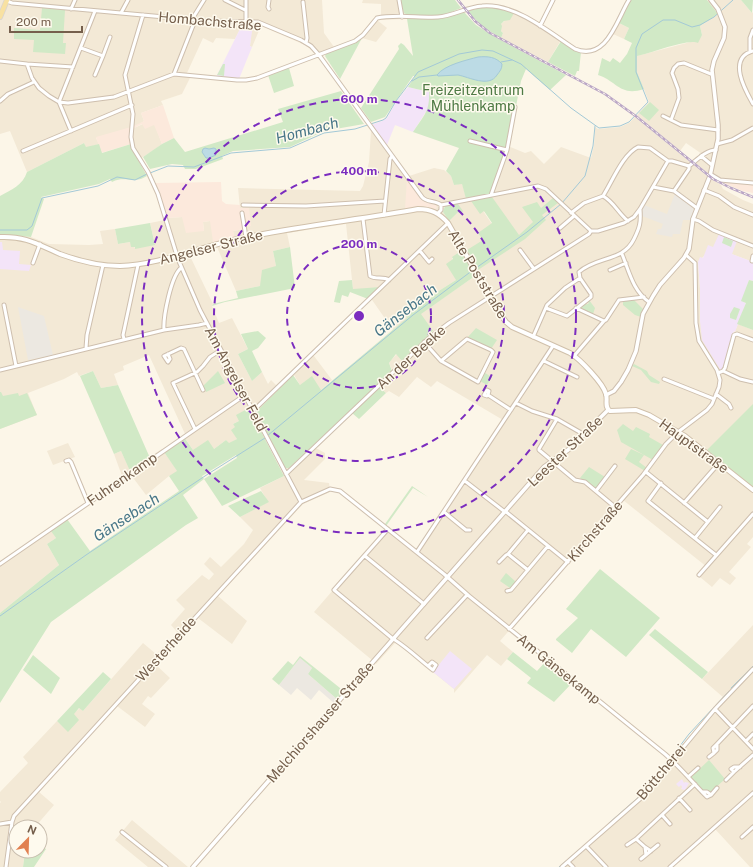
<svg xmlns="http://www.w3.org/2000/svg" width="753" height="867" font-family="'Public Sans',sans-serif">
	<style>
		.residential { fill: #f3e9d6; fill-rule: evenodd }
		.commercial { fill: #fce9dc }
		.industrial { fill: #ece8e1 }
		.education { fill: #f3e4f8 }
		.green { fill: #d1e9c6; fill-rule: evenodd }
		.water { fill: #bcdbe5; stroke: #a3c9d7 }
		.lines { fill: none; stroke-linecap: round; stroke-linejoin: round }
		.stream { stroke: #a3c9d7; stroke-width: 1 }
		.minor-casing { stroke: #cebfae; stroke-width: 5 }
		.tertiary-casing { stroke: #cebfae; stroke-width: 5.5 }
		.secondary-casing { stroke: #d0c0ab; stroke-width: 6 }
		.primary-casing { stroke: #dbd5d0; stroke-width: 6 }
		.minor { stroke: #fff; stroke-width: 3 }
		.tertiary { stroke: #fff; stroke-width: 3.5 }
		.secondary { stroke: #fff; stroke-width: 4 }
		.primary { stroke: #f8e1a2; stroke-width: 4.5 }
		.rail-casing { stroke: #baa6c6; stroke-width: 2.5 }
		.rail { stroke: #fefaee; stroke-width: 1; stroke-dasharray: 3; stroke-linecap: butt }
		.ring { fill: none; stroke: #7b2cbf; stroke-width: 2; stroke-dasharray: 7 5 }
		.labels { text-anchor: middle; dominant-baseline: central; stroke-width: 3; stroke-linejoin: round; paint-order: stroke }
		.street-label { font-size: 14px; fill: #755f4c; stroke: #fefaee }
		.park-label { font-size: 14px; fill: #4e7a44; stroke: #fefaee }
		.water-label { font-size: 15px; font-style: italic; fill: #477688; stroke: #fefaee }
		.centre { fill: #7b2cbf; stroke: #fefaee; stroke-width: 2 }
		.ring-label { font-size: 12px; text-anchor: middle; font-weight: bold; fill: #7b2cbf; stroke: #fefaee; stroke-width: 3; stroke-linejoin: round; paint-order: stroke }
	</style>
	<rect width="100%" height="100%" fill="#fcf6e8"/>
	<!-- residential -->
	<path class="residential" d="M0,0H322L324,33L334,47L315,55L313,51L305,45L261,26L252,47L250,46L252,24L242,25L235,39L216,38L213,43L203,38L187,73L190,74V78L182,94L161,101L163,105L141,113L144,121L134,128L143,124L155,125L162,144L154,150L138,160L133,151L131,144L130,133L131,128L96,138L99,144L86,148L84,143L27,172L10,131L0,134Z
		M363,0H400L407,19L377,20L387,28L376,42L362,38L359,36L373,19L381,15V4L362,3Z
		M707,0H741L752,13L753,12V182L720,179L721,182L715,179L692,161L702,154L686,143L680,151L637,115L649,102L637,72V56L694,41L702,35L700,26L718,14Z
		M514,13L561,40L548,62L501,38L503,33L501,31V24Z
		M619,23L629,28L624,39L613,34Z
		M635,117L706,175L721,185L723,189L743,200L753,204V262L713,247L698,262L700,289V321L724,368L730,342L738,324L753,330V537L747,544L751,547L729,572L736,578L730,585L720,578L712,587L700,577L707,567L623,500L500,641L513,652L501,666L487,655L454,693V689L396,642L376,664L372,660L314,612L385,530L388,528L416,549H419L503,420L437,381L431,387L417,377L399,397L389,391L386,393L379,387L393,372L389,363L392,359L397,354L402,360L433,332L420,314L475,276L452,257L456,280L404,313L408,318L393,330L370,297L353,289L346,224L287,233L290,247L273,251L276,266L260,286L236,291L217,247L190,256L213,304L212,306L219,323L232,318L248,349L238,354L252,381L262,372L268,384L271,380L277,386L311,352L332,380L321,390L300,385L294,375L256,412L253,415L249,408L239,421L233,424L235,426L237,439L229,444L226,440L214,449L193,450L183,435L185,434L149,355L123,366L124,370L114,374L118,385L101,388L93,371L79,376L77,372L64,379L28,393L37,415L0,429V234L31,237L49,244L89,245L103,244L100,231L115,229L118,244L130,242L135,248L155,244L150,223L165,220L168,218L182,217L204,231L203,222L210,221L234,237L233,231L244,229V227L250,226L240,208L238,188L360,191L363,186L369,162L371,131L367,126L371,125L387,145L409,176L434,168L444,170L451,176L454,185L462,183L466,198L508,146L525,153L531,151L544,164L561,147L591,158L594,145L595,127L598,129L620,127L629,123ZM456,205L458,211L449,221L443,212L445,206ZM483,211L518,235L492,224Z
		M68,443L75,457L53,465L47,451Z
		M312,446L325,453V459L304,480L329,483L330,492L303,504L218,596L247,621L232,644L198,618L155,664L170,678L151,698L148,696L142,704L155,714L145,727L117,706L39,792L54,805L35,827H18L15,825L10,848L16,849V851H25L23,867H0V803L1,802L0,801V792L28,763L23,757L57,721L68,731L73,714L80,708L83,711L143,643L156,654L178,633L171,625L185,609L176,600L202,575L209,580L214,574L204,564L210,557L221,567L244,544L253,530L240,517L268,502L260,488L284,476L281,470L285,468H289Z
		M162,449L178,472L169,476L146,495L131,475L124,480L122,476L114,454L121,451L130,470Z
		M50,528L56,538L47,544L59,565L0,613V562Z
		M753,625V867H750L715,829L673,867H561L645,793L673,755L724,698L702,679Z
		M132,820L188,867H148L115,840Z"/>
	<!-- commercial -->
	<path class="commercial" d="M163,105L174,138L162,144L154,125L145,129L142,124L134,128V126L144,121L141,113Z
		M131,127L130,133L131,144L101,153L96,137Z
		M407,179L421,199L425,202L436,205L437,207L436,209L421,206L405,209Z
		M719,179L753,182V193L743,191L721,182Z
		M221,182L222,201L226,204L240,205V208H249L251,226L244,227V229L233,231L235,238L213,242L210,221L203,222L204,231L186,233L182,217L168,218L165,220L161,205L151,184L155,183Z"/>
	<!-- industrial -->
	<path class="industrial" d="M675,194L693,208L694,210L691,220H683L680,234H673L672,237L656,234L658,229H661L663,224L642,216V208L644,205L667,214Z
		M18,307L44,316L53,355L28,360Z
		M300,658L312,668L308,674L338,700L335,704L319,690L311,700L297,688L291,695L279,685Z"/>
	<!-- education -->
	<path class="education" d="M253,24L250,46L252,47L239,79L216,77L242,25Z
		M408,87L429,92V107L413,132L395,125L387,145L371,125L382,121L387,118L396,102Z
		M719,234L737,241L732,254L753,262V281L749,280L742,301L746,303L735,332L734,331L730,342L724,368L721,371L702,340L700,321V289L698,262L700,257L703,258L708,245L713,247Z
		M0,242H2L3,250L20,251L19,264L31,265L29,271L0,269Z
		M450,651L472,669L454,689L433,672Z
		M682,779L684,783L685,782L689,783L685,790L681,789L682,787L681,785L679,787L676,784Z"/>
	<!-- green -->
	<path class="green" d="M400,0H455L461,8L444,15L409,16L404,13Z
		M630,0H707L718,14L700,26L702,35L698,43C688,38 650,54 637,56V72L644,89C620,97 617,81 598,75L602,58L610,62L613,58L620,63L627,54L632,43L624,39L629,28L619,23Z
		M741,0H753L752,13Z
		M486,7L496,8L514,13L510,20L504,21L501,24L502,26L501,31L503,33L501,38L483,27L467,11Z
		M42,8L65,10L63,43H66L65,54L33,52L34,40L14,39V28L40,30Z
		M464,12L476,25L495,37L566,75L550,90L526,69L521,81L508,146L491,192L489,195L466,199L462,184L454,185L451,176L446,171L459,148L413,132C423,116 430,112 429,92L408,87L415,76H413L385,117L371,122L361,108L399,49L398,46L401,43L404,45L413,56L407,19L444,17Z
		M362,38L340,79L325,56L326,54L356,42Z
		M561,41L581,52L579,71H577L575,76L548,62Z
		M223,64H225L224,76L217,75Z
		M289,68L294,86L274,93L268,75Z
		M341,91L364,124L324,131L290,147L233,151L222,156L223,159L196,169H185L183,165L172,164L150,169L143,157L162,144L174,138L185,152L283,122L278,109Z
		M650,102L659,110L649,121L639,113Z
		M84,143L86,147L99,144L102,153L131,144L133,151L147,176C132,185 127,175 112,182L110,179L99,184L41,197L44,199L31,237L0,234V196C11,190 23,185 27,172Z
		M492,197L519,235L533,222L522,207L537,202L541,208L553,198L558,203L542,215L546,220L525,239L478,270L467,250L483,240L478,233L492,223L484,211L480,214L471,201Z
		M455,204H458L463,211L461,214L458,212L449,221L443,212L445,206Z
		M150,223L155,245L135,249V247H131L130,242L118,244L115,229Z
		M724,237L733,241L731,247L722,243Z
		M290,247L295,288L225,302L212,306L213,304L238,298L236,291L260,286L262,270L276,266L273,251Z
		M461,251L475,276L421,314L433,331L402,361L396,354L389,363L392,371L289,468H285L256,412L293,375L300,385L312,376L321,390L407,318L404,313L456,280L446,264L453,259L452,257Z
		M352,280L353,289L381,287L368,299L350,292L348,297L342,295L340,303L334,302L339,281Z
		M749,280L753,281V330L737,324L746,303L741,301Z
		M633,299L643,309L641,317L635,315L623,305V301Z
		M589,300L595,308L593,314L590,313V312H589L580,308L585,303L587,304L586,305L589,303L587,301Z
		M734,307L740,309L736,320L730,318V314Z
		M476,328L497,340L491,349L468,337Z
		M258,331L266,338L258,348L252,351L262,372L252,381L238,354L248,349L241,334Z
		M634,364L647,371L649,375L660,382L659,384L651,382L641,370L632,366Z
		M93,371L101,388L118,385L150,458L130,471L121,451L114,454L80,376Z
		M218,371L225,383L206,392L203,386Z
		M485,373L492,377L487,385L480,381Z
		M379,387L386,393L359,419L352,413Z
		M0,392H1L3,396L18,393L19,396L27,393L37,415L0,429Z
		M753,404V487L707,450Z
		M249,408L284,476L222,506L204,479L183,495L198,518L186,525L51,622L0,703V613L59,565L47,544L56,538L51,531L67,519L90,551L179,491L169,476L177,471L164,452L184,437L193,450L208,440L214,449L226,440L229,443L237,439L231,430L235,427L233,424L239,421L236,415ZM236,455L237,458L204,479L202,476Z
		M623,424L633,431L636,427L650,434L649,437L663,445L653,460L621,442L617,430Z
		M631,449L644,455L639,462L647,468L645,471L625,459Z
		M589,467L605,477L596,489L580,478Z
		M412,486L428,497L413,488L386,526L385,524Z
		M261,491L269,502L240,517L228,506Z
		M600,569L660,618L626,657L591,629L572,653L556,640V639L578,618L566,609Z
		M506,573L516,582L510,588L500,581Z
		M655,629L708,672L702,679L649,635Z
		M513,652L537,671L546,661L573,682L554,702L527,683L531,678L507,659Z
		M33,655L60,678L51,694L23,670Z
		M300,656L345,692L338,700L308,674L312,668L300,658L279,685L272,679L288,661L293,665Z
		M103,672L111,679L83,711L79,708L74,714L79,720L68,732L57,721Z
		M709,760L725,779L712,791H702L691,777Z
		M14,825L18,827H16V849L10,848Z
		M40,845L46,849L34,867H23L25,852L23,851H40Z"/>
	<!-- water -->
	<path class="water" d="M478,57C488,56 496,57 502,64C502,69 500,71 497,75C489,88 469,77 458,75C451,75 445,76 438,76L437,75C444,65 467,60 478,57Z
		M205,148L209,149L214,148L216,149V155L209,158H206L202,152L203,149Z"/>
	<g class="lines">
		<!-- stream -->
		<path class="stream" d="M501,62L512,60
			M412,81L419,77L437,75
			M150,173L168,166L194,167L231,153L290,148L324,133L355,129L383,120L386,118L396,101L418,72L459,54L482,50L493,51L521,64L571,108L599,128L620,126L629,122L648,102L636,72V48L642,34L663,20H675L692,27L700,25L714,17L733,0
			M562,203L585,176L593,146L595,126
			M0,230H27L32,226L42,198L98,186L117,177L135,180L147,174
			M476,268L527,232L561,204
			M267,436L413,315L473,270
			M0,616L86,555L208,474L265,438
			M731,688L753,666
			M673,755L689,734L729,691
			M609,823L641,795L667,762
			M559,867L580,849"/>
		<defs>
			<path id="minor" d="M225,0L245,10
				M269,0L268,7L269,9
				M399,0L402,17
				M7,1L12,3L208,21L258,22L301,40L311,46L319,55L422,197C427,203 435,200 441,205V210L438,213
				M303,2L307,38L306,43
				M71,9L75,0
				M121,13L128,0
				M143,15L125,75L133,114L131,137L133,148L148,172L158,194L178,259L200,310L301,502
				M246,22V0
				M540,26L553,0
				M81,48L103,56L95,75
				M750,51V38L753,30
				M753,51C727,58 745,90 753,104
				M103,56L110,37
				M0,61L27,64L32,78L39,88L49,96L59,102L68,103L114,97L174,74L237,80H246L257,78L355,41L363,35L377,18C394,14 420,18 438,17C453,16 467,7 482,6C515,3 549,32 575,49C607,62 617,19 629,0
				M27,64L73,67
				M174,74L194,23V16L204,0
				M0,101L8,94L34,82
				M663,116L681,125L718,130
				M671,120L679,98L678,89L672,73L674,68L678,64L684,63L711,74
				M71,131L59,102L95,11
				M470,141L507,150L491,195
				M717,144L732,140L753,128
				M507,150L515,107
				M23,151L132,105
				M701,156L712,165
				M710,174L720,180L753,183
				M653,187L674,191L697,208
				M704,190L719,196L734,207L753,215
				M674,191L689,169V166
				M603,196C612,182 623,154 638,147L650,148L668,161H672L689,166C697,160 706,150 716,150
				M243,205L306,206L385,201
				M441,205L538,186L546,189L591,231
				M242,213L246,237
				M571,213L584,203L603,196C614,202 618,213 628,221
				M384,215L390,159L392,156
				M363,219L370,276C376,280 383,276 389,280
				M693,219L699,221L713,230L753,246
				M560,228L574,216
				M591,231H598L624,223L634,217L640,209L668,161
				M520,250L534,269
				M420,251L429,262L432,259
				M622,254C629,271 633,291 649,302
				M752,261L753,256
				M33,263L40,244
				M610,270L626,263
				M4,305L16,366
				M546,308L567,316L591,297V294L580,278L579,272C597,256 623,262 634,239C640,227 641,222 640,209
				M576,308L604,321
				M164,330C163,317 171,276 181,268
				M533,337L547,305L565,288L580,278
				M124,339L123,335L138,265
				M424,342L441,361L478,382L493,352L491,350L467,339L441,361
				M86,348L87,335L103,265
				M168,354L170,359L168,362L164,356L181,348L184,349L203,390
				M574,356L604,321L606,320L619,300L644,297
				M544,361L577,377
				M0,370L164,330L199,325L207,323
				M723,371L740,379L753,382
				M718,373L723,371L725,368L734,335L737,334L753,340
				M664,379L714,399
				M716,394L729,404L731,408
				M488,395L487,396L484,395L487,390L489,391L488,395L511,410
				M516,403L532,411L557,419L583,434
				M253,411L448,223
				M557,419L539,449V450L575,480L585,482L615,507
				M195,429L173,383L197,372L203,366L210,357L221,350
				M66,461L69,460L71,462L88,503
				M646,472L708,522
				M286,474L429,338L449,323L589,234L591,231
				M465,481L505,512
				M661,483L648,501L716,555
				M596,491L615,466
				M684,503L719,463
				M505,511L568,562
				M444,512L466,530H470
				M388,529L334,590L393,639
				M695,538L720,507
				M417,552L553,346
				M365,556L424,604
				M499,562L506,555L508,554
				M0,564L245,395
				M528,570L508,554L528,530
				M699,575L753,514
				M507,591L511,590L548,546
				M509,629L643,475L666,444L678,432L707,410L712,404L719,387L720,380L717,370L699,341L696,323L695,263L686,255
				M394,638L395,640C409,649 420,660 433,670L436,665L432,662L428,666
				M427,638L467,595
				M715,709L753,749
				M746,741L753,734
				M717,744L753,706
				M717,744V750L714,753L713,748Z
				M709,757L714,753
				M740,767H734L731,769L734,772L753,755
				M688,777L698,768
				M726,780L734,772
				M711,795L717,788
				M679,798L690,810
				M662,815L670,824
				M0,824L12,822
				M122,832L166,867
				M742,837L753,827
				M627,845L636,839
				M586,846L606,867
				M645,847L636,839L695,784
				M646,855L645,847L651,851
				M641,859L658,845
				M568,862L573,867
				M6,867L12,822L14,816L301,502L330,489L340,491L444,574L469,596L665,754C680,767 693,783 707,797L711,795L707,792H702
				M562,867L642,797L715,709L753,669
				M670,867L753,793"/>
			<path id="tertiary" d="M606,395L614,391L621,382L628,370L636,351L643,314L653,296L660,285L684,258L689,249L693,219L710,176L718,139V125L712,70L714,61L724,38L725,27L718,9L711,0
				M193,867L544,467L568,450L608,410"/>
			<path id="secondary" d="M0,237C26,236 37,244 60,254C79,261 99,266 120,266C158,265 200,247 238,239C297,226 358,220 418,209C431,209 439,213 448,223L498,311L506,322L512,327L570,353C580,359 603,383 606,394C608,400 604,407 610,411L636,410L649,415L685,436L753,490"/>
			<path id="primary" d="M0,17L7,0"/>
		</defs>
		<!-- minor casing -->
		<use href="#minor" class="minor-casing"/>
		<!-- tertiary casing -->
		<use href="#tertiary" class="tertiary-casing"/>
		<!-- secondary casing -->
		<use href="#secondary" class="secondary-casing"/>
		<!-- primary casing -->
		<use href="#primary" class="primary-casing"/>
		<!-- minor -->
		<use href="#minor" class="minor"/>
		<!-- tertiary -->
		<use href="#tertiary" class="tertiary"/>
		<!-- secondary -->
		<use href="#secondary" class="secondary"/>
		<!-- primary -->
		<use href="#primary" class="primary"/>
		<defs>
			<path id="rail" d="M458,0L475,21L490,33L605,94L637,117L713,179L731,188L753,197"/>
		</defs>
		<!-- rail casing -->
		<use href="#rail" class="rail-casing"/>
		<!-- rail -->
		<use href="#rail" class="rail"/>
	</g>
	<!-- distance rings -->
	<g class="ring">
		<circle cx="359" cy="316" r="72"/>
		<circle cx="359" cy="316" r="145"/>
		<circle cx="359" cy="316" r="217"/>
	</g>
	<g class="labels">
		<!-- street labels -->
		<g class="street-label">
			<text transform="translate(210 21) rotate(5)">Hombachstraße</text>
			<text transform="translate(211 247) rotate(-14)">Angelser Straße</text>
			<text transform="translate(478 274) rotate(59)">Alte Poststraße</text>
			<text transform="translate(411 357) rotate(-42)">An der Beeke</text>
			<text transform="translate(236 379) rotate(62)">Am Angelser Feld</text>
			<text transform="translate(694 446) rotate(36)">Hauptstraße</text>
			<text transform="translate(565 451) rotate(-43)">Leester Straße</text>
			<text transform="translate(122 479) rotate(-35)">Fuhrenkamp</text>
			<text transform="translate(595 531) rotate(-49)">Kirchstraße</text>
			<text transform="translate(166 649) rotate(-48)">Westerheide</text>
			<text transform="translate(559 669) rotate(39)">Am Gänsekamp</text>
			<text transform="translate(320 722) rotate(-49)">Melchiorshauser Straße</text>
			<text transform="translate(661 772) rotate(-50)">Böttcherei</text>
		</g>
		<!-- park labels -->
		<g class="park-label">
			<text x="473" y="90">Freizeitzentrum<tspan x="473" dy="16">Mühlenkamp</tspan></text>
		</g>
		<!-- water labels -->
		<g class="water-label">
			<text transform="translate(307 130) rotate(-15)">Hombach</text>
			<text transform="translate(405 310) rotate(-38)">Gänsebach</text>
			<text transform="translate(126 517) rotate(-33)">Gänsebach</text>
		</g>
	</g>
	<circle cx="359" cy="316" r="6" class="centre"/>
	<g class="ring-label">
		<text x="359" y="103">600 m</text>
		<text x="359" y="175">400 m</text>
		<text x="359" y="248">200 m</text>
	</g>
	<!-- north arrow -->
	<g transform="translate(28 839) rotate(23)"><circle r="19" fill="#fefaee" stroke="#c7bcad"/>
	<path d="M0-3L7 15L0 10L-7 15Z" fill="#e18151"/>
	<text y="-6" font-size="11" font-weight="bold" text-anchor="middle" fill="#755f4c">N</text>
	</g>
	<!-- scale -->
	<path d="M10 26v6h72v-6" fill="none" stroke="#755f4c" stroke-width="2"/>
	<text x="16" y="26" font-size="12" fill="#755f4c" stroke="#fefaee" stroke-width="3" paint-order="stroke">200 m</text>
</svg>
